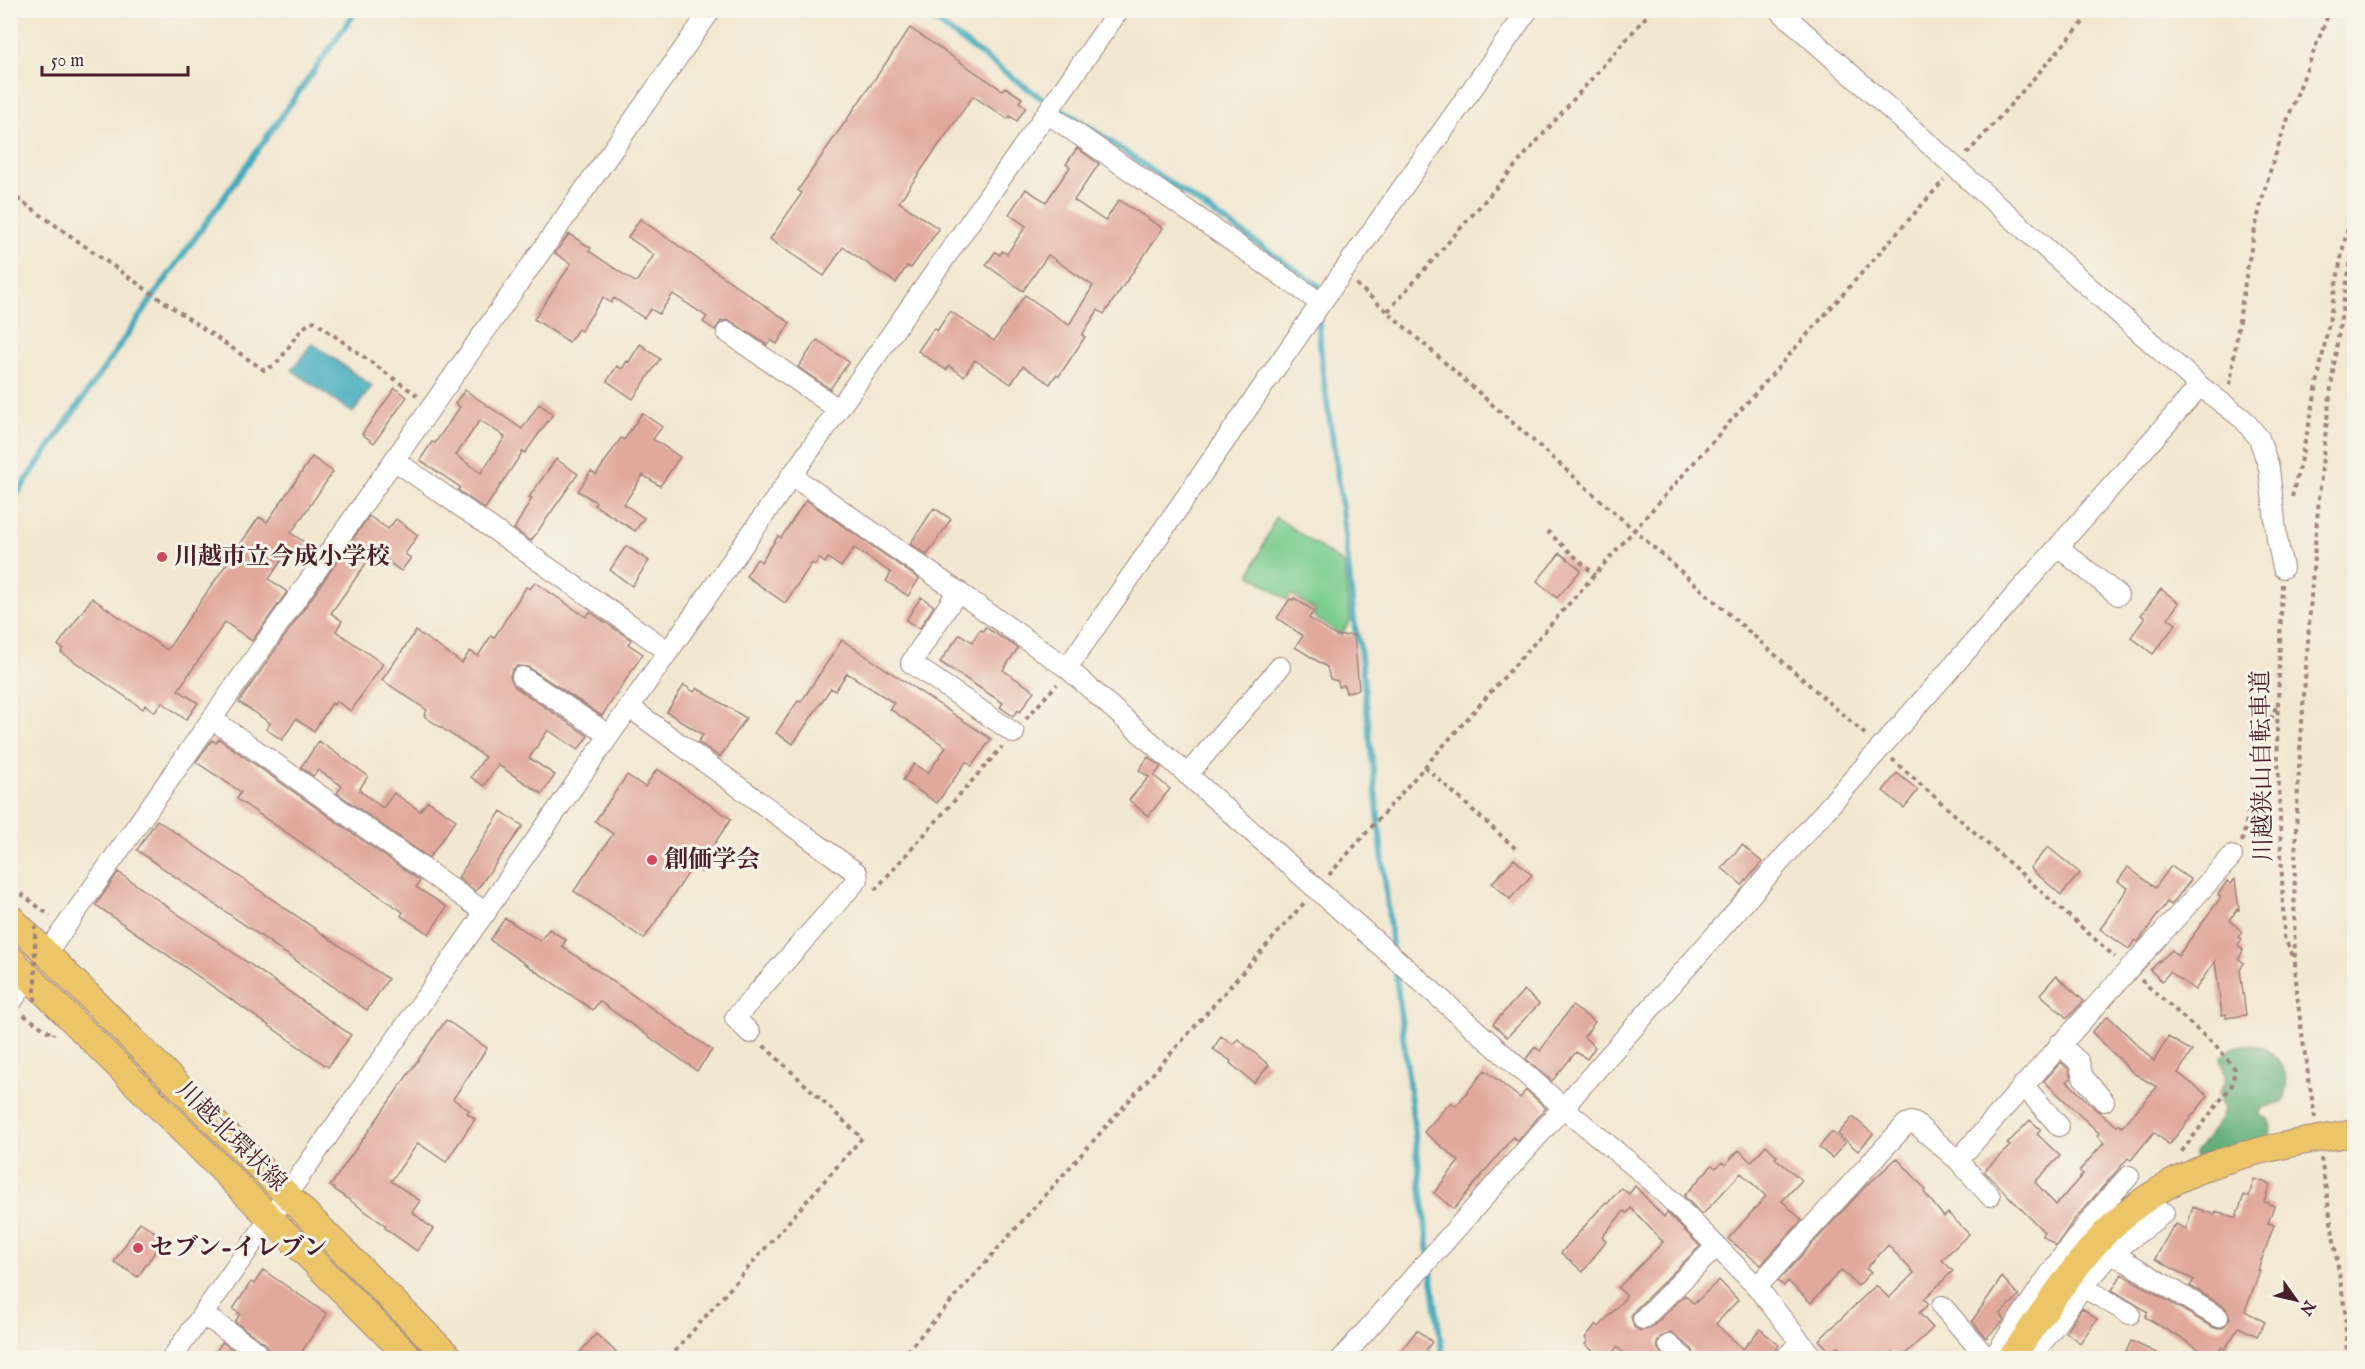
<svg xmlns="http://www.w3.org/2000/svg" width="2365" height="1369" font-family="'IM FELL English','Noto Serif JP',serif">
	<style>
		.green { fill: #7acd8f; stroke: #62765d; stroke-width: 1.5 }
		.forest { fill: #63b07a; stroke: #566852; stroke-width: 1.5 }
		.water { fill: #3daabc; stroke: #446474; stroke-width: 1.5 }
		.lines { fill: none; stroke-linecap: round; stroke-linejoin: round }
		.stream { stroke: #3daabc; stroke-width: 6 }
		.building { fill: #e1a99b; fill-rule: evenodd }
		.minor-casing { stroke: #9e837e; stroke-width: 22 }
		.major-casing { stroke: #9e837e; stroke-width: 28 }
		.path { stroke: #9e837e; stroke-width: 4; stroke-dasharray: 4.5 4.5; stroke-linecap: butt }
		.minor { stroke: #fff; stroke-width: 20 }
		.major { stroke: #edc569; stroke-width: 26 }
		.path-bridge { stroke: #9e837e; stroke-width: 4; stroke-dasharray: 4.5 4.5; stroke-linecap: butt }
		.poi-dot { fill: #d1495b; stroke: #f7f3e8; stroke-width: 2 }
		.labels { text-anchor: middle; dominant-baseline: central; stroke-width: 6; stroke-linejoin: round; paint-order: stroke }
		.poi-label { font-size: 24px; font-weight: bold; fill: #4a1f2b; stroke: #f7f3e8; text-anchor: start }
		.street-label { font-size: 24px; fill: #4a1f2b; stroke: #f7f3e8 }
	</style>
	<rect width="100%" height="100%" fill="#f7f3e8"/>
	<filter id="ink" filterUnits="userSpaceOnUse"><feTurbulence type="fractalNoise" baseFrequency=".0167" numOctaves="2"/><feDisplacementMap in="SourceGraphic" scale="12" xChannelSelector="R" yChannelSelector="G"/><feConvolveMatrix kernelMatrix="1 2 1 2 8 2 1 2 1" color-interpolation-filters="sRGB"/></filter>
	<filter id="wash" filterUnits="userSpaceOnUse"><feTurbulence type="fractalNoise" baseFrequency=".008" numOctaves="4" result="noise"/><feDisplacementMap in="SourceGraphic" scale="24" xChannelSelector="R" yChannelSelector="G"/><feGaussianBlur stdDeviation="1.35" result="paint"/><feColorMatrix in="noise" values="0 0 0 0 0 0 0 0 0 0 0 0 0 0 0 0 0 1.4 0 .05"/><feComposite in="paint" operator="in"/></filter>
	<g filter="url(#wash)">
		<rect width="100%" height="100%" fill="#f2e7d0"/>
		<!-- green -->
		<path class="green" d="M1276,517L1344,564L1350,621L1341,635L1313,616L1316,611L1291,594L1287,600L1250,574Z"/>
		<!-- forest -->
		<path class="forest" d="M2243,1045C2250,1045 2261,1045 2267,1049C2285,1062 2290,1081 2284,1101L2262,1108L2259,1115L2267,1118C2283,1144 2245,1140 2231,1145C2218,1150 2209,1156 2195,1158L2194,1154L2220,1121L2224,1110L2218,1094L2226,1080L2221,1057L2232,1048Z"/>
		<!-- water -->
		<path class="water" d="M312,343L372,386L353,413L292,370Z"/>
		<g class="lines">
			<!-- stream -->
			<path class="stream" d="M920,10L1038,96L1073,116L1319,286V295
				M1319,317C1319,366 1330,415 1336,463C1344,518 1349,573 1355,628L1360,647L1392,947
				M10,504L156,293L357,10
				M1395,966L1429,1254
				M1430,1264L1443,1358"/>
		</g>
		<g id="blocks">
			<!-- building -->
			<path class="building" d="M910,28L1002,90L1005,87L1022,98L1019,102L1026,107L1017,121L1010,116L1008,119L973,96L899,202L939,229L911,268L907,266L896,283L843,247L824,276L770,239L802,193L798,190Z
				M1077,148L1099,164L1074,200L1105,221L1119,200L1163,228L1104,314L1098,310L1082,335L1085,337L1059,376L1056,375L1050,384L1023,366L1011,384L975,360L964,376L949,366L946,370L918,351L934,328L937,331L950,311L994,341L1025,295L1069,325L1093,286L1048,255L1023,291L986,265L995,252L1000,255L1002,251L1007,254L1026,226L1009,214L1026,189L1046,202L1070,167L1066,164Z
				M640,219L790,323L777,344L771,340L767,345L729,320L721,321L715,330L703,322L707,317L673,294L659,314L651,309L644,318L614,298L611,303L603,297L581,331L578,329L569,342L534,319L571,264L555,253L569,234L591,248L589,251L635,282L637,281L654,255L628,237Z
				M817,340L849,362L830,389L798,367Z
				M640,344L660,359L633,399L607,381L617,366L622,369L627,361L629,362Z
				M395,388L407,397L374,443L362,434Z
				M465,390L522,429L539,404L553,414L525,453L523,451L485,509L458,490L460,487L420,460L432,442L435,443L460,407L455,403ZM480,420L505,437L481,473L456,455Z
				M642,413L662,427L653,439L680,457L660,486L643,475L624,504L644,518L635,531L594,505L596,502L578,491L591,471L596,475L621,438L624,440Z
				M312,457L333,472L291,533L316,550L307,563L288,551L269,579L287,592L252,641L225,622L178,690L198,703L186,720L162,702L155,712L145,705L143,709L61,652L63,649L58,645L92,598L167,650L259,517L267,522Z
				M556,459L578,474L531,541L514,529L532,498L529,497Z
				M806,500L919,579L908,596L886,581L891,573L854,548L841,567L828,558L825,563L819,558L815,565L812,563L785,603L746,576L757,559L761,562L778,536L781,538Z
				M934,508L951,519L927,555L910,544Z
				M369,516L388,529L396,519L418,535L405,554L411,558L401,571L374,552L331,613L342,621L336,631L383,664L351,711L336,701L334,705L332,703L314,731L296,719L282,740L266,729L270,723L239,702Z
				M626,546L649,561L632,586L610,570Z
				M1560,553L1581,570L1557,598L1537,581Z
				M535,582L586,617L590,612L631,640L628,644L643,654L602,716L528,667L517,666L512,670L510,677L515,687L588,736L578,750L548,730L529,758L555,775L542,794L498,765L484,786L471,777L485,757L424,716L427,710L382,680L416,631L462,663L470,651L478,656L491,636L494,638L526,587L530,589Z
				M2161,589L2179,603L2168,618L2176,624L2153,654L2131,637L2145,618L2141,615Z
				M921,597L934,606L919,629L906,620Z
				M1294,598L1314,611L1309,618L1336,636L1354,635L1359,689L1346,693L1344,685L1339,687L1338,681L1330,679L1327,667L1295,647L1303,636L1277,618L1290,599L1293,600Z
				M985,627L1018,648L1003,670L1034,691L1020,712L1018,710L1013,716L1000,707L1003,703L940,662L960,634L972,642L980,630L983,631Z
				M842,640L991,739L972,766L966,762L937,803L903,780L914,764L928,773L946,747L890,709L894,703L847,673L835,691L831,688L793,744L776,733L798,701L801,702Z
				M684,685L694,692L697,688L746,718L720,757L698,742L703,735L667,712Z
				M219,739L420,881L416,887L447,907L429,934L401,916L403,912L237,799L241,792L196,762L212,740L216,743Z
				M319,741L368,776L359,790L383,808L394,793L420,811L428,801L456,820L429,858L337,793L342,786L318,770L313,776L301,767Z
				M1148,757L1161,767L1154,776L1170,789L1148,816L1129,800L1149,777L1139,770Z
				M657,769L731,819L710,850L714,853L701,872L693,866L644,939L574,891L613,834L595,821L627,775L645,787Z
				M1897,773L1918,790L1904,808L1883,791Z
				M501,811L523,826L476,891L458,878Z
				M157,820L388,979L367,1010L137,850Z
				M1742,845L1762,862L1742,885L1722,868Z
				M2048,847L2080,873L2061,895L2030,868Z
				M1514,859L1532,875L1510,899L1492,883Z
				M2171,866L2191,880L2171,905L2167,902L2138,942L2135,940L2129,949L2100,929L2128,888L2118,881L2128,867L2155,888Z
				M118,872L351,1035L328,1067L96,905Z
				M2235,879L2239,910L2237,909L2230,920L2242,932L2239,937L2242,939L2238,945L2243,950L2239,959L2244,963L2240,970L2246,1015L2226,1018V1014L2222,1015L2215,961L2195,990L2170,972L2162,981L2150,970L2172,950L2178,956L2221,897L2218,895L2227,881L2231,884Z
				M505,918L540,941L549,929L566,940L562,946L712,1050L697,1071L599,1001L593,1010L490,940Z
				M2056,976L2084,1001L2067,1018L2040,994Z
				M1524,990L1539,1004L1507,1037L1493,1024Z
				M1572,1006L1595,1022L1584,1037L1595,1047L1587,1059L1576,1052L1552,1081L1526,1059L1535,1047L1540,1051Z
				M2108,1016L2154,1061L2168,1037L2192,1051L2178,1073L2208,1096L2169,1145L2154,1132L2131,1160L2128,1158L2074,1220L2056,1246L2042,1235L2044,1232L1984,1171L2010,1146L2007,1144L2030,1120L2041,1130L2037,1134L2060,1156L2035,1182L2056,1205L2083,1174L2079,1171L2104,1143L2097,1136L2099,1133L2044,1081L2061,1062L2068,1069L2071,1078L2067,1081L2095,1109L2117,1126L2119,1124L2122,1127L2157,1087L2133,1073L2092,1032Z
				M446,1020L487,1048L453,1099L469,1110L467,1113L475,1119L446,1162L418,1143L391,1181L420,1201L412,1212L433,1229L417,1251L385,1228L386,1226L330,1186Z
				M1221,1036L1233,1044L1238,1039L1269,1065L1254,1083L1230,1063L1231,1061L1213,1049Z
				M1485,1070L1520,1098L1526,1090L1546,1108L1518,1141L1513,1137L1454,1209L1434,1193L1459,1161L1424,1132L1451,1102L1456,1106Z
				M1853,1117L1873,1134L1858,1151L1838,1134Z
				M1832,1132L1845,1143L1832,1158L1819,1147Z
				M1766,1145L1777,1156L1775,1158L1802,1180L1782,1201L1802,1220L1761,1265L1728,1239L1766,1196L1741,1173L1702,1215L1684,1196L1712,1165L1716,1168L1722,1162L1725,1165L1739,1150L1751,1162Z
				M1897,1158L1926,1190L1924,1192L1944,1217L1948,1213L1969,1234L1942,1260L1953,1271L1924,1299L1929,1304L1919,1313L1933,1328L1900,1359L1893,1352L1886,1359H1849L1838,1346L1831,1352L1819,1340L1876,1285L1889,1298L1914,1273L1888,1245L1866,1269L1871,1272L1858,1286L1841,1270L1811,1303L1788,1281L1784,1286L1778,1281L1864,1188Z
				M2254,1179L2270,1184L2264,1202L2274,1206L2268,1223L2274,1225L2258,1270L2260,1271L2245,1311L2265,1322L2257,1336L2239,1327L2225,1349L2221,1347L2214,1358L2145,1317L2148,1312L2112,1290L2122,1274L2212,1327L2218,1329L2224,1327L2230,1318L2225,1307L2190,1286L2194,1280L2155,1259L2173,1226L2175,1227L2176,1224L2186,1229L2193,1207L2215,1215L2216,1211L2236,1218L2244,1195L2249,1197Z
				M1635,1186L1664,1217L1667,1213L1700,1246L1635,1310L1631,1316L1634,1327L1640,1331L1651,1328L1685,1295L1694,1304L1719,1280L1738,1300L1716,1324L1743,1349L1760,1329L1779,1345L1768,1359H1696L1692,1349L1671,1333L1660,1337L1657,1343L1658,1349L1666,1359H1631L1617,1347L1607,1359H1602L1585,1344L1588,1341L1585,1338L1596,1324L1599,1327L1625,1298L1626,1295L1618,1288L1663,1242L1631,1208L1627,1213L1624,1211L1602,1237L1606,1241L1583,1272L1561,1253L1605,1203L1607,1204L1621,1188L1629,1194Z
				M140,1222L164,1238L138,1277L114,1262Z
				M263,1270L327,1314L297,1359H265L268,1353L267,1345L235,1322L240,1314L233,1309L251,1282L254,1284Z
				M2002,1277L2019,1296L2000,1314L2004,1320L1986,1338L1972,1321Z
				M2082,1308L2097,1319L2080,1343L2066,1332Z
				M1417,1330L1432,1342L1426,1350L1436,1359H1394Z
				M596,1334L624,1359H574Z
				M2131,1341L2169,1359H2123Z
				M222,1342L246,1359H211Z"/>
		</g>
	</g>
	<g filter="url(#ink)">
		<use href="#blocks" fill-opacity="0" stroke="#9e837e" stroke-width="1.5"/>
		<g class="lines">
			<defs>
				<path id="minor" d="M1779,10L2200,386L2243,419L2259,438L2269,468L2277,539L2283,568
					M1047,113L1321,303
					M727,332L838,409
					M394,460L668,651
					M791,475L1067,668L1564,1108L1653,1182L1757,1287L1813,1358
					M2058,547L2118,595
					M958,591L911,663L1014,733
					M1067,668L1321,303L1528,10
					M522,677L609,735
					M629,707L857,873L858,879L735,1018L750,1033
					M212,719L486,913
					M1187,775L1280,667
					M47,953L711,10
					M10,1004L29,977
					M2059,1044L2079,1062L2083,1077L2104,1101
					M2023,1085L2059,1126
					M1957,1159L1990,1196
					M2112,1253L2218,1317
					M1757,1287L1906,1124L1911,1122L1916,1124L1954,1157L1957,1159L1962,1156C2050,1054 2142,956 2232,856
					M2083,1287L2130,1314
					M1942,1306L1987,1358
					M202,1317L214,1322L256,1351
					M1643,1319L1717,1246
					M1669,1345L1684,1358
					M172,1358L1119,10
					M1342,1358L2200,386
					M1785,1358L1800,1343
					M1993,1358C2035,1295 2076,1231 2129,1176
					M2031,1358L2083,1287L2112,1253L2164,1213"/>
				<path id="major" d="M10,917L450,1358
					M10,958L410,1358
					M2011,1358C2038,1320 2064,1279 2095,1244C2165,1164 2255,1149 2354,1133"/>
			</defs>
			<!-- minor casing -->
			<use href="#minor" class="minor-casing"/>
			<!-- major casing -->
			<use href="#major" class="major-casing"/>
			<!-- path -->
			<path class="path" d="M1967,154L2094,10
				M10,193L144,288L264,370C288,362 290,332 314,321L418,396
				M1356,284L1867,736
				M1388,311L1652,10
				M2230,385C2241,308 2250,230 2275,156C2291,107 2311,59 2330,10
				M2292,497L2311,416L2343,248L2354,202
				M1547,531L1595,575
				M2282,584L2277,731L2284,937L2294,958
				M1026,719L1057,684
				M1892,759L2115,957
				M1425,767L1516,849
				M2242,842L2266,730L2276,707
				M1329,875L1944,180
				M875,890L1002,747
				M14,896L19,892L50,916
				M2141,980L2218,1048L2235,1069L2232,1085L2180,1154
				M24,1015L53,1035L54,1033
				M2315,1118C2307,1066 2297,1013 2295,961C2292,854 2300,746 2308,640C2317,507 2328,375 2354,245
				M2321,1158L2345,1311L2347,1358
				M2347,1326L2354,1357
				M669,1358L862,1138L763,1045
				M901,1358L1304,903"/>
			<!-- minor -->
			<use href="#minor" class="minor"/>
			<!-- major -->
			<use href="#major" class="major"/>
			<!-- path-bridge -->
			<path class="path-bridge" d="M35,1001V926"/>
		</g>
	</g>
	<!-- markers -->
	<g class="poi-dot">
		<circle cx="162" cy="557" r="6"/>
		<circle cx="652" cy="860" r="6"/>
		<circle cx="138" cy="1248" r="6"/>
	</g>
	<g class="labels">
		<!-- poi labels -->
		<g class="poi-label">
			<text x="174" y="557">川越市立今成小学校</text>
			<text x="664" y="860">創価学会</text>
			<text x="150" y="1248">セブン-イレブン</text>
		</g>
		<!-- street labels -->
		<g class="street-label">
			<text transform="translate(2263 766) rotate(-91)">川越狭山自転車道</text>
			<text transform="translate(231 1137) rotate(45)">川越北環状線</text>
		</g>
	</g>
	<!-- margin -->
	<rect width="2365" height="1369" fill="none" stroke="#f7f3e8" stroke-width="36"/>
	<!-- north arrow -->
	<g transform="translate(2296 1300) rotate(124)" stroke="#f7f3e8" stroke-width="4.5" paint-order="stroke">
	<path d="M0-4.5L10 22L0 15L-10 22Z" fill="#4a1f2b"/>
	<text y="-9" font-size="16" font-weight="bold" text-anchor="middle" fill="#4a1f2b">N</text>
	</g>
	<!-- scale -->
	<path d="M42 66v9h146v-9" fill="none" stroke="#4a1f2b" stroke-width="3"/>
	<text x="51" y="66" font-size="18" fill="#4a1f2b" stroke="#f7f3e8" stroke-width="4.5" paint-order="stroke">50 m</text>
</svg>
